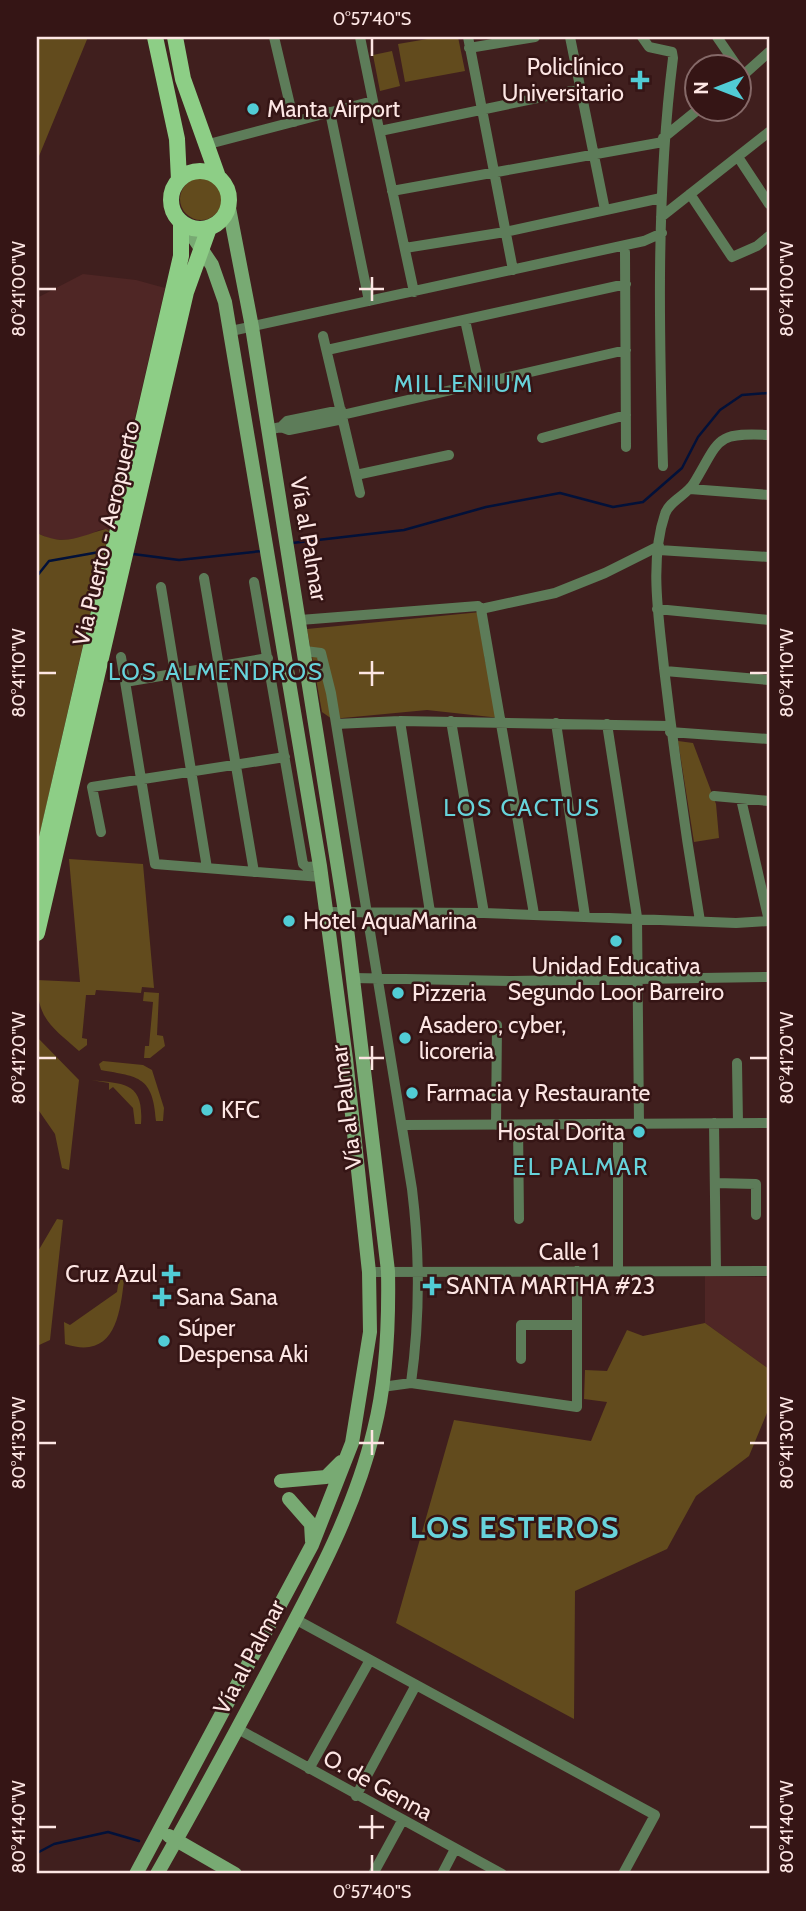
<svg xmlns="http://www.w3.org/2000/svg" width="806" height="1911" font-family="Cabin,sans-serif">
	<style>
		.built { fill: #4f2625 }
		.green { fill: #624b1d }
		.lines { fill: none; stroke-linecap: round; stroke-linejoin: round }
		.stream { stroke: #021139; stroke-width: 2.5 }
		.street { stroke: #5d7c59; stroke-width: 10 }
		.secondary { stroke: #78aa73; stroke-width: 14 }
		.primary { stroke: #8dce86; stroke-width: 16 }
		.ticks { fill: none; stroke: #fde6e4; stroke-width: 2.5 }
		.poi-dot { fill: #51ccd5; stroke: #351515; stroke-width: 2.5 }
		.labels { text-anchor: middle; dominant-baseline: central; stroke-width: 5; stroke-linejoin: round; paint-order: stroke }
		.poi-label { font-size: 23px; fill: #fde6e4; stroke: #351515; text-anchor: start }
		.street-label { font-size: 23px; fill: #fde6e4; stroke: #351515 }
		.neighbourhood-label { font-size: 24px; letter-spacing: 2px; fill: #67d3db; stroke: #351515 }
		.district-label { font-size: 30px; font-weight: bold; letter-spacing: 2px; fill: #67d3db; stroke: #351515 }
		.neatline { fill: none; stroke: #fde6e4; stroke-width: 2.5 }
		.ticks-label { font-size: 18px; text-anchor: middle; fill: #fde6e4 }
	</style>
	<rect width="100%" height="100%" fill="#401f1e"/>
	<!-- built -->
	<path class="built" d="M83,274L136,280L165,288L109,531L106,529L99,530L78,540L50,539L37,533V298Z
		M705,1276L769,1277V1369L705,1323Z"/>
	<!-- green -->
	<path class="green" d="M37,37H88L37,161Z
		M439,37H458L465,71L405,82L398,44Z
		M392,51L400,86L380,91L373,55Z
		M180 199a21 21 0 1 1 42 0a21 21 0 1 1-42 0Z
		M106,529L109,531L37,846V533C66,547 79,536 106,529Z
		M481,612L485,661L494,683L500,718L427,710L332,719L322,712L307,629Z
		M678,741L693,743L716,804L719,838L694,842Z
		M69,859L143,864L154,988L142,987L141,993L96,990L95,995H86L82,1038L87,1039V1045L79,1051C52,1027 37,1019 37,980L80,982Z
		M144,992L159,993L157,1035L163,1036L165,1046L150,1058H144L145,1046H149L153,1002L143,1001Z
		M37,1037L79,1080L69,1170L62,1168L55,1134L37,1108Z
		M103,1061L143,1065L152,1070L164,1108L163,1121H156C153,1076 139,1077 101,1070L99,1064Z
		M91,1080C125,1084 144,1082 141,1124H135L133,1108L113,1087L109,1090V1083Z
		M57,1219L63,1220L50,1340L37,1346V1253Z
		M119,1279L124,1280C120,1316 114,1360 65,1344L64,1322L70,1325L117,1292Z
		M705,1323L769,1369V1408L749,1456L696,1496L667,1549L575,1591L574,1719L396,1623L454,1420L591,1441L607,1402L584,1399L585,1370L607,1371L627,1330L643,1336Z"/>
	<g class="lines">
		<!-- stream -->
		<path class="stream" d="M292,543L404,530L486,507L560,493L613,507L643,502L682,468L698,437L720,410L742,395L769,393
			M133,554L179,560L262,551
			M37,576L49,561L105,551
			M37,1853L54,1844L108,1832L139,1841"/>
		<!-- street -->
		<path class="street" d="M274,37L294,122
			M468,37L513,270
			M570,37L605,210
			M642,37L649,47L672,52L673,58C656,193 659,331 663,466
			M717,37L737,66
			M469,48L535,37
			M740,78L769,52
			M373,101L414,292
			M330,112L369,301
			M380,131L581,89
			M663,138L700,108
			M205,145L373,101L360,37
			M738,157L769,204
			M392,191L663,142
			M690,194L732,257L757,246L769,236
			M661,217L769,132
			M405,248L505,232L661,198
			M625,252L626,447
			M465,320L479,384
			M231,331L644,241L662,233
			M323,336L360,493
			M327,350L626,284
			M342,415L626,350
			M281,427L289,430L343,419
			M267,430L281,427L287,421L341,410
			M542,438L626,415
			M356,475L449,455
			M690,489L769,495
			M659,550L769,557
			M204,578L254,872
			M254,582L303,864L307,867L320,866
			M161,587L207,868
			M481,609L555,593L605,573L659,546
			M657,609L769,620
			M300,620L478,606L481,609L534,914
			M305,651L321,653L331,693L412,1189C420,1254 420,1318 411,1383
			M121,657L155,864L321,877
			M665,671L769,680
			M125,682L268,658
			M400,721L430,912
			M451,721L484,913
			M556,723L585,916
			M336,724L400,721L669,726
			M607,724L637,917L639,1124
			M670,732L769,739
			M714,796L769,801
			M741,799L769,921
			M101,832L92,787L285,757
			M327,912L484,913L736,923L769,921
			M700,921C686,837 674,753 664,668C659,619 649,561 665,514C669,501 687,495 694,483C720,440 714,432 769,435
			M353,978L512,981L769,977
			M737,1063L738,1123
			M714,1123L716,1271
			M618,1124V1271
			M403,1125L769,1123
			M496,1125L497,1025
			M518,1125L519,1219
			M715,1183L756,1184V1215
			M369,1272L769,1271
			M521,1359V1325H577
			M382,1387L411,1383L577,1407V1271
			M295,1619L655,1815L623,1874
			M238,1729L502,1874
			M309,1769L370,1660
			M356,1796L416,1685
			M373,1874L402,1821
			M442,1874L455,1849"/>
		<!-- secondary -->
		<path class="secondary" d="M281,1481L326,1477L341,1462
			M289,1499L311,1524L312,1541
			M169,1836L235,1874
			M136,1874L312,1545L352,1443L370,1332L369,1272L346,1059L320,866L225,302L212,265L186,226
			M157,1874C198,1802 238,1728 277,1654C315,1583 355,1509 374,1430C387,1379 389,1324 388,1271L345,912L252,327L229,208"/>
		<!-- primary -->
		<path class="primary" d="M155,37L177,139L179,180
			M175,37L183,79L218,177
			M171 200a29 29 0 1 1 58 0a29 29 0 1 1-58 0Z
			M37,881L181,256V223
			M37,933L186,292L209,228"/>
	</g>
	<!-- ticks -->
	<path class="ticks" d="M372,38V56M372,277V301M38,289H56M359,289H384M750,289H768M372,661V686M38,673H56M359,673H384M750,673H768M372,1046V1070M38,1058H56M359,1058H384M750,1058H768M372,1430V1455M38,1443H56M359,1443H384M750,1443H768M372,1815V1839M38,1827H56M359,1827H384M750,1827H768M372,1855V1872"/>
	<!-- markers -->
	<g class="poi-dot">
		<path d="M636.5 69.5h7v7h7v7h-7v7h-7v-7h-7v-7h7z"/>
		<circle cx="253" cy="109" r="7"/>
		<circle cx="289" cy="921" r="7"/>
		<circle cx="616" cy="941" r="7"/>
		<circle cx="398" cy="993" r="7"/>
		<circle cx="405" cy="1038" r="7"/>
		<circle cx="412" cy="1093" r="7"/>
		<circle cx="207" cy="1110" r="7"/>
		<circle cx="639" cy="1132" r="7"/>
		<path d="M167.5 1263.5h7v7h7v7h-7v7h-7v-7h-7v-7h7z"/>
		<path d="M428.5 1275.5h7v7h7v7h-7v7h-7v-7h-7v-7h7z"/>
		<path d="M158.5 1286.5h7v7h7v7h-7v7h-7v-7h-7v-7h7z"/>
		<circle cx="164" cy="1341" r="7"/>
	</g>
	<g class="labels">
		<!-- poi labels -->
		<g class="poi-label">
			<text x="624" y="67" text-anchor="end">Policlínico<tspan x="624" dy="26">Universitario</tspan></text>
			<text x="267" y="109">Manta Airport</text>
			<text x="303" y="921">Hotel AquaMarina</text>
			<text x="616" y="966" text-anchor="middle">Unidad Educativa<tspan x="616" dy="26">Segundo Loor Barreiro</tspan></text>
			<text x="412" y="993">Pizzeria</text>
			<text x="419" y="1025">Asadero, cyber,<tspan x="419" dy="26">licoreria</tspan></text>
			<text x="426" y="1093">Farmacia y Restaurante</text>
			<text x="221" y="1110">KFC</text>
			<text x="625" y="1132" text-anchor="end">Hostal Dorita</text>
			<text x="157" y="1274" text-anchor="end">Cruz Azul</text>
			<text x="446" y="1286">SANTA MARTHA #23</text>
			<text x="176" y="1297">Sana Sana</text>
			<text x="178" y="1328">Súper<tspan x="178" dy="26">Despensa Aki</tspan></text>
		</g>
		<!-- street labels -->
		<g class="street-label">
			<text transform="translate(106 533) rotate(-77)">Via Puerto - Aeropuerto</text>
			<text transform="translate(309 539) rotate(80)">Vía al Palmar</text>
			<text transform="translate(346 1107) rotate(-97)">Vía al Palmar</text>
			<text x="569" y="1252">Calle 1</text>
			<text transform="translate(249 1657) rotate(-62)">Vía al Palmar</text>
			<text transform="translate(378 1785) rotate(29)">O. de Genna</text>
		</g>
		<!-- neighbourhood labels -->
		<g class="neighbourhood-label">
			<text x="464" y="383">MILLENIUM</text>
			<text x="216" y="671">LOS ALMENDROS</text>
			<text x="522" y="807">LOS CACTUS</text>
			<text x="581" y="1166">EL PALMAR</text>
		</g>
		<!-- district labels -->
		<g class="district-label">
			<text x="515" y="1527">LOS ESTEROS</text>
		</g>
	</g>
	<!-- border -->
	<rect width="806" height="1911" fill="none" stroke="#351515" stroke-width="77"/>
	<!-- north arrow -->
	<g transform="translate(718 88) rotate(270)"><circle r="33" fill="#351515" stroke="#856968" stroke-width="2"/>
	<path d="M0-5L12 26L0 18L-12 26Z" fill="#51ccd5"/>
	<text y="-10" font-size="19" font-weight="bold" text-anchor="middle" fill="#fde6e4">N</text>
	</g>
	<rect x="38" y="38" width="730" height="1834" class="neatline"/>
	<g class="ticks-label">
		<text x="372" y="25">0°57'40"S</text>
		<text transform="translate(787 289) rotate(-90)" y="6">80°41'00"W</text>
		<text transform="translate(19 289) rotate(-90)" y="6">80°41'00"W</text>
		<text transform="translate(787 673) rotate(-90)" y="6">80°41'10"W</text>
		<text transform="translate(19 673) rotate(-90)" y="6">80°41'10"W</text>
		<text transform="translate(787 1058) rotate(-90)" y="6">80°41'20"W</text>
		<text transform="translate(19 1058) rotate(-90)" y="6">80°41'20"W</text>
		<text transform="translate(19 1443) rotate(-90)" y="6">80°41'30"W</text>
		<text transform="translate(787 1443) rotate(-90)" y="6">80°41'30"W</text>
		<text transform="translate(19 1827) rotate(-90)" y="6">80°41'40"W</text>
		<text transform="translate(787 1827) rotate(-90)" y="6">80°41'40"W</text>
		<text x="372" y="1898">0°57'40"S</text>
	</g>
</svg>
